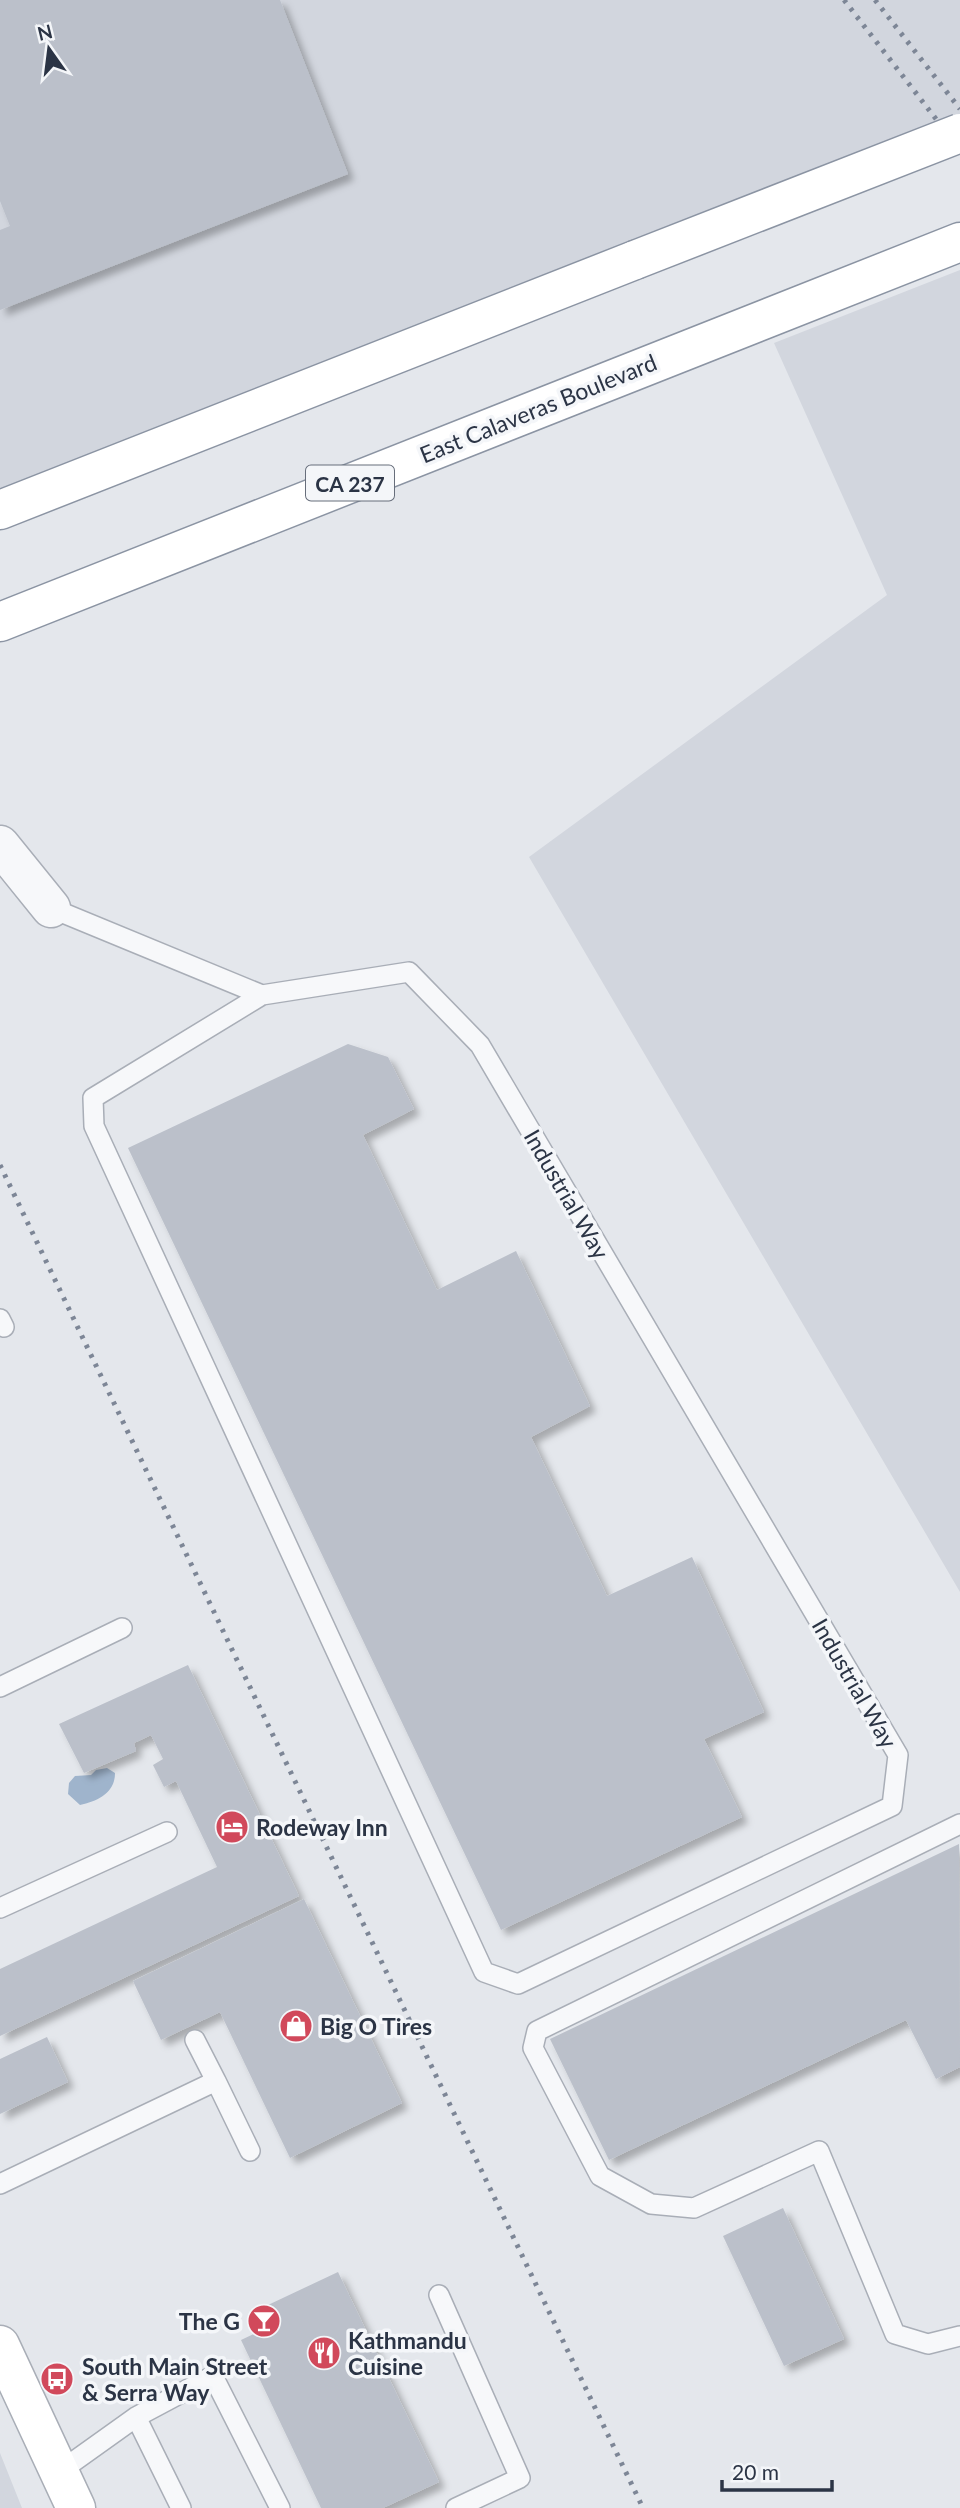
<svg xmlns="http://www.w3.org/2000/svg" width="960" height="2508" font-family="Lato,sans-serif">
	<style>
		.built { fill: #d2d6de }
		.water { fill: #9fb4cc }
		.building { fill: #bbc0ca; filter: url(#shadow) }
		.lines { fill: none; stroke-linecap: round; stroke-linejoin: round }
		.service-casing { stroke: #a9aeb7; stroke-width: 22 }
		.minor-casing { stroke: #a9aeb7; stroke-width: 41 }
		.secondary-casing { stroke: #a9aeb7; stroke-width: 41 }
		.trunk-casing { stroke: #8b94a3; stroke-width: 41 }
		.service { stroke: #f7f8fa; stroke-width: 19 }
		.minor { stroke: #f7f8fa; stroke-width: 38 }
		.secondary { stroke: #fff; stroke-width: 38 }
		.trunk { stroke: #fff; stroke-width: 38 }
		.rail { stroke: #7d8696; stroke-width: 5; stroke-dasharray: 3.5 7; stroke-linecap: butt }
		.trunk-bridge-casing { stroke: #8b94a3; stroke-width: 41; stroke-linecap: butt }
		.trunk-bridge { stroke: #fff; stroke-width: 38 }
		.labels { text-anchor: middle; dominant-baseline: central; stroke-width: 7; stroke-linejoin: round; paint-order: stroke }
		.shield { fill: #f4f6f9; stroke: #676e7b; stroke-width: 2 }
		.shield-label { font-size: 21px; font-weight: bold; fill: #2b3445 }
		.street-label { font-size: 23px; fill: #2b3445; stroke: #f4f6f9 }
		.poi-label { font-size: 23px; font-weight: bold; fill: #2b3445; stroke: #f4f6f9; text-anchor: start }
	</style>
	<defs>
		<filter id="shadow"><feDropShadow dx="6" dy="6" stdDeviation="3.5" flood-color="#0004"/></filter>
	</defs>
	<rect width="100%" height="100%" fill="#e4e7ec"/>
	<!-- built -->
	<path class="built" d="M0,0H960V133L0,510Z
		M960,270V1592L529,857L887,595L774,343Z
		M0,2453L22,2508H0Z"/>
	<!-- water -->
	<path class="water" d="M107,1768L115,1773C115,1793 98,1801 80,1805L68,1794L69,1783L75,1776L91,1775L96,1770Z"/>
	<!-- building -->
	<path class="building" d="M0,0H280L348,174L0,310V230L10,226L0,201Z
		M348,1044L388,1057L414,1109L363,1135L437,1290L516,1251L590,1406L531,1437L607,1596L692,1557L764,1712L704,1739L742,1817L501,1930L128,1148Z
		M188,1665L299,1896L0,2036V1969L217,1867L176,1781L164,1787L153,1765L163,1759L151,1735L134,1743L136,1751L84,1773L59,1724Z
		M959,1844L960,2067L936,2079L906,2020L609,2160L550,2039Z
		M304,1899L402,2103L290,2158L220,2012L161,2040L133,1981Z
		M47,2037L68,2082L0,2114V2059Z
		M783,2208L844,2339L784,2366L723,2236Z
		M338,2272L439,2482L383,2508H321L241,2340L260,2331L251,2313Z"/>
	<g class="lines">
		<defs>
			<path id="service" d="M51,908L262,995L409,972L480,1045L898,1755L892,1806L518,1984L484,1972L94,1126L93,1098L262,995
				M0,1319L4,1327
				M0,1687L122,1628
				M960,1824L537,2031L533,2048L600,2176L651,2204L694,2208L819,2151L895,2334L928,2344L960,2336
				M0,1908L167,1832
				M216,2081L250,2151
				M0,2184L216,2081L195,2040
				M439,2295L520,2478L456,2508
				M136,2417L181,2508
				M59,2472L136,2417L213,2376L280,2508"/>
			<path id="minor" d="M0,845L51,908"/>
			<path id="secondary" d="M0,2345L76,2508"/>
			<path id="trunk" d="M0,510L635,260
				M0,622L960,242"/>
		</defs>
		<!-- service casing -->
		<use href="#service" class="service-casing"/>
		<!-- minor casing -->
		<use href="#minor" class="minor-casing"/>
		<!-- secondary casing -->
		<use href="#secondary" class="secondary-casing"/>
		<!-- trunk casing -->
		<use href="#trunk" class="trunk-casing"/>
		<!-- service -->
		<use href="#service" class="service"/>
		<!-- minor -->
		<use href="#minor" class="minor"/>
		<!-- secondary -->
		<use href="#secondary" class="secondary"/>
		<!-- trunk -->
		<use href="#trunk" class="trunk"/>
		<!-- rail -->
		<path class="rail" d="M844,0L960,150
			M875,0L960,109
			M0,1165L643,2508"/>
		<defs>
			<path id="trunk-bridge" d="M635,260L960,133"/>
		</defs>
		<!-- trunk-bridge casing -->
		<use href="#trunk-bridge" class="trunk-bridge-casing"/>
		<!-- trunk-bridge -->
		<use href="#trunk-bridge" class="trunk-bridge"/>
	</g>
	<!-- icons -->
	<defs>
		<symbol id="hotel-disc" viewBox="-11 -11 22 22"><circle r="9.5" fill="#d1495b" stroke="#f4f6f9"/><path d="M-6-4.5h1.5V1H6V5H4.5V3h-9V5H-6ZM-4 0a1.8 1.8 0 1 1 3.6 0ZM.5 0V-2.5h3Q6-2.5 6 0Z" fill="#fff"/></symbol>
		<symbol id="shop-disc" viewBox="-11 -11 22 22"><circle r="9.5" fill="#d1495b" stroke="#f4f6f9"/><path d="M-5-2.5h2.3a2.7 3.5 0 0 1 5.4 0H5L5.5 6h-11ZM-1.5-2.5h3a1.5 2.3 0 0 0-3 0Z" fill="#fff"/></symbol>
		<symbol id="bar-disc" viewBox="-11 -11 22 22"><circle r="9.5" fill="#d1495b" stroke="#f4f6f9"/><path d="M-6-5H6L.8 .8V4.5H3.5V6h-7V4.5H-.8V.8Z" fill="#fff"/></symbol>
		<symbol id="restaurant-disc" viewBox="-11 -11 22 22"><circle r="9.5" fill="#d1495b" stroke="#f4f6f9"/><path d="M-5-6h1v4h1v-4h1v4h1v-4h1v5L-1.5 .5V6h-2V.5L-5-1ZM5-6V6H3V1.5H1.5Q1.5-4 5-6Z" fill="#fff"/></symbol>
		<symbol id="bus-disc" viewBox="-11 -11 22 22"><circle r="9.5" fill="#d1495b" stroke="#f4f6f9"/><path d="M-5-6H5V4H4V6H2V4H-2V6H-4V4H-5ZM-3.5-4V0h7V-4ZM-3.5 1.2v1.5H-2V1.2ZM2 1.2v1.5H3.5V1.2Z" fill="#fff"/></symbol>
	</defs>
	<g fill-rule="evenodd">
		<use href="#hotel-disc" x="213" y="1808" width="38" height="38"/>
		<use href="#shop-disc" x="277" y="2007" width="38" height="38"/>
		<use href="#bar-disc" x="245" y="2302" width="38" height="38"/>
		<use href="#restaurant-disc" x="305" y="2334" width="38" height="38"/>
		<use href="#bus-disc" x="38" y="2360" width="38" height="38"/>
	</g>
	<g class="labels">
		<!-- shield labels -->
		<rect class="shield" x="306" y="465.5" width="88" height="35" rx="5"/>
		<g class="shield-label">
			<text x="350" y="483">CA 237</text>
		</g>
		<!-- street labels -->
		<g class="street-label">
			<text transform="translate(538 408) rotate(-22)">East Calaveras Boulevard</text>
			<text transform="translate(567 1194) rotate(60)">Industrial Way</text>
			<text transform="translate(855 1683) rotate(60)">Industrial Way</text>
		</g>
		<!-- poi labels -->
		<g class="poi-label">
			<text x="256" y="1827">Rodeway Inn</text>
			<text x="320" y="2026">Big O Tires</text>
			<text x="240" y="2321" text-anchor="end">The G</text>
			<text x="348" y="2340">Kathmandu<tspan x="348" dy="26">Cuisine</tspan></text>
			<text x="82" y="2366">South Main Street<tspan x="82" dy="26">&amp; Serra Way</tspan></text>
		</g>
	</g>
	<!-- north arrow -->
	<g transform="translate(49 49) rotate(346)" stroke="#f4f6f9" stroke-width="5" paint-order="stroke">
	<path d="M0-5L12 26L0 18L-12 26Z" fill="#2b3445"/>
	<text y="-10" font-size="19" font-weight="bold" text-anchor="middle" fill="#2b3445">N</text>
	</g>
	<!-- scale -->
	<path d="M722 2480v10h110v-10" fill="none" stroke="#2b3445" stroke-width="3.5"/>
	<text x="732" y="2480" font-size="21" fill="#2b3445" stroke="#f4f6f9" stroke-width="5" paint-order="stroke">20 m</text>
</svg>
